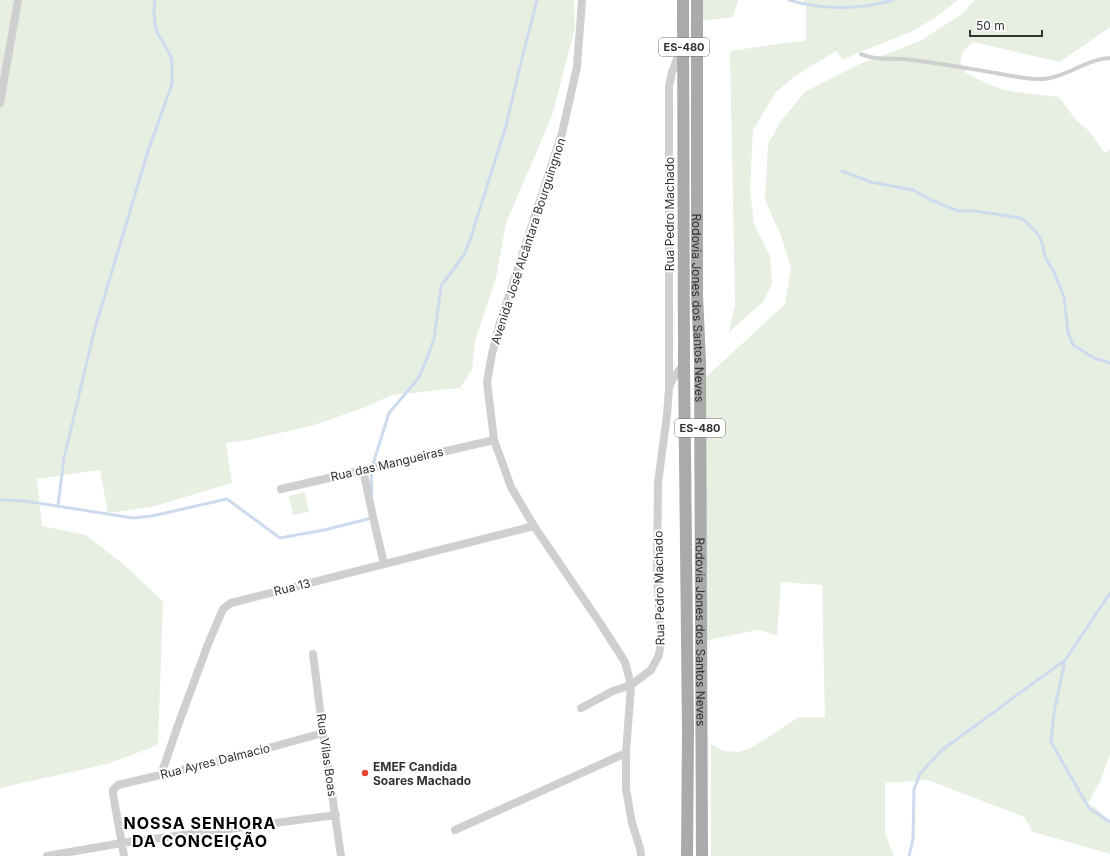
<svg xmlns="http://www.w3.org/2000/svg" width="1110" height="856" font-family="Inter,sans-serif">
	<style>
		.green { fill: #e6efe1 }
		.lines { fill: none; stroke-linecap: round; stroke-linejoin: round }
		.stream { stroke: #cddbee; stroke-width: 3 }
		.service { stroke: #cfcfcf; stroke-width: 4 }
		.minor { stroke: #cfcfcf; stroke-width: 8 }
		.primary { stroke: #aaa; stroke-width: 12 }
		.poi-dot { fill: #e94735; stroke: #fff; stroke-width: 1.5 }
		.labels { text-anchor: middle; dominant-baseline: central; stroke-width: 4; stroke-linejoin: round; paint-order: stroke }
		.shield { fill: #fff; stroke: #707070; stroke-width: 1 }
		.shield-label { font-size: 11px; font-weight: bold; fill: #323232 }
		.street-label { font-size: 12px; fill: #323232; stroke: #fff }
		.poi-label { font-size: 12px; font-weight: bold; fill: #323232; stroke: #fff; text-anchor: start }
		.district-label { font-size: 16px; font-weight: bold; letter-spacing: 1px; fill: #000; stroke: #fff }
	</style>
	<rect width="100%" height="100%" fill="#fff"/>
	<!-- green -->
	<path class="green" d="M0,0H574L575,28L552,116L506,223L496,278L475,341L472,370L460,388L392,395L363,408L311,426L249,440L226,443L232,483L151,507L108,513L100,470L37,479L42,526L86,535L127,567L163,602L158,745L107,764L0,788Z
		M703,0H738L733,17L703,21Z
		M803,0H958C944,11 930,22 914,30C891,41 866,48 843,60L836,51L795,76L776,92L753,130L750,190L754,224L770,256L772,284L763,302L729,332L735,304L730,51L784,43L806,41V4Z
		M975,0H1110V27L1060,62L973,42L963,51L960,62L966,73L978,79L987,83L1000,89L1015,92L1059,97L1076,120L1088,130L1105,153L1110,149V754L1100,782L1088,803C1094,806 1108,818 1110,825C1110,830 1110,848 1110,854L1033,832L1024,817L928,780L885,783V833L894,856H711V744L724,751L738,752L751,748L799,717H825L822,585L781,582L777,636L770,633L758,630L707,640L704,379L785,304L791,267L781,236L765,200L768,144L781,121L805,92L855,66L920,41L962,14Z
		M305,492L309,512L293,515L289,496Z"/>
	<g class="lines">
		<!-- stream -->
		<path class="stream" d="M789,0C822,10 860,10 893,0
			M842,171L871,182L913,190L929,199L958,211H975L996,214L1020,218L1025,221L1035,231L1039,236L1042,243L1046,259L1054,272L1064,297L1068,332L1071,340L1073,345L1094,358L1110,363
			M373,464L389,413L411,387L419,377L425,363L434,339L441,286L464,255L470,240L506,126L520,66L537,0
			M371,472L372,494
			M0,500L25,501L133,518L152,516L227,499L280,538L324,530L372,518
			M58,505L64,458L95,328L148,151L172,84V63L171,57L163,42L157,32L155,26L154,10L155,0
			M1065,660L1054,713L1051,742L1089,808L1110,822
			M909,856L913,839L914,789L920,774L926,767L942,750L1065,660L1110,593"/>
		<!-- service -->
		<path class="service" d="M861,54C873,60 889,58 903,59C934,62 965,68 996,73C1011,76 1028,80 1044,79C1067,77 1086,59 1110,58"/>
		<!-- minor -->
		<path class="minor" d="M582,0L577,67L562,133L499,326L492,354L487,382L494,440L511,487L534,526L600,623L625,662L631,685L626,753V789L632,823L640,848L641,856
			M0,103L18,0
			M669,385V87L672,72L681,49
			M363,470L373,517L384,564
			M281,489L494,440
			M313,654L323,733L341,856
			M581,708L613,691L631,685L651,670L659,655L661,641L657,576L658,483L667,415L669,388L672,380L684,364
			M161,775L177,728L208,644L223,609L231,603L534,526
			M455,830L626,753
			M47,856L122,843L336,815
			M124,856L113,794V790L118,785L228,759L323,733"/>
		<!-- primary -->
		<g class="primary">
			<path d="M683,0L684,363L688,731L687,856"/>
			<path id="s1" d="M697,0V295L700,361L702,856"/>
		</g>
	</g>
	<!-- markers -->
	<circle class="poi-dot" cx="365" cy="773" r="4"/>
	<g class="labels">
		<!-- shield labels -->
		<g class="shield">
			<rect x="659" y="38" width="50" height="18" rx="3"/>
			<rect x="675" y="419" width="50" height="18" rx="3"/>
		</g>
		<g class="shield-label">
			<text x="684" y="47">ES-480</text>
			<text x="700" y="428">ES-480</text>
		</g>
		<!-- street labels -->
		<g class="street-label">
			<text transform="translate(669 214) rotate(-90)">Rua Pedro Machado</text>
			<text transform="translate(528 241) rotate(-72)">Avenida José Alcântara Bourguingnon</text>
			<text stroke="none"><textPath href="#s1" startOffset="308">Rodovia Jones dos Santos Neves</textPath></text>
			<text transform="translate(387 464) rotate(-13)">Rua das Mangueiras</text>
			<text transform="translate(292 587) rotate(-14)">Rua 13</text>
			<text transform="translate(659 588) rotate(-91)">Rua Pedro Machado</text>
			<text stroke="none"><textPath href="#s1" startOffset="632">Rodovia Jones dos Santos Neves</textPath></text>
			<text transform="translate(327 755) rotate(82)">Rua Vilas Boas</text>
			<text transform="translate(215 761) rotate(-14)">Rua Ayres Dalmacio</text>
		</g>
		<!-- poi labels -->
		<g class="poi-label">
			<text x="373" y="766">EMEF Candida<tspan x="373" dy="14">Soares Machado</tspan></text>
		</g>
		<!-- district labels -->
		<g class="district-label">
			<text x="200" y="823">NOSSA SENHORA<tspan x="200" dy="18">DA CONCEIÇÃO</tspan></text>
		</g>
	</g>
	<!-- scale -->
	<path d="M970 30v6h72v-6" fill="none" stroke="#323232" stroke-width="2"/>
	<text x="976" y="30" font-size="12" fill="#323232" stroke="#ffffff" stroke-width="3" paint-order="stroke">50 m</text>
</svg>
